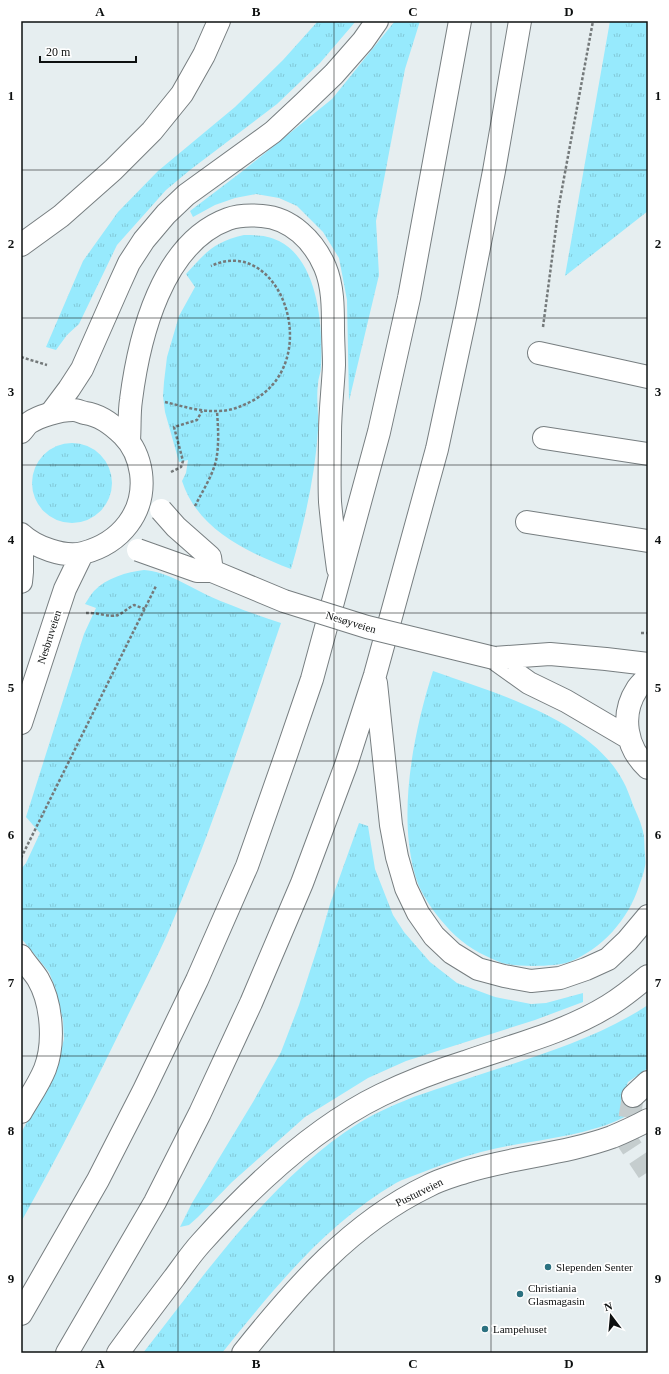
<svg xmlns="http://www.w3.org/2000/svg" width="669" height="1374" font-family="'Times New Roman',serif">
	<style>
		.grass { fill: url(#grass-tufts) }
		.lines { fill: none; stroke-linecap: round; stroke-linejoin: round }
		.minor-tunnel { stroke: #c5cdce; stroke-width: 22; stroke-dasharray: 22 11; stroke-linecap: butt }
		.minor-casing { stroke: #777e80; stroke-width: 24 }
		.highway-casing { stroke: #777e80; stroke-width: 24 }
		.path { stroke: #74797a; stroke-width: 2.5; stroke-dasharray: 3 2; stroke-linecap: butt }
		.minor { stroke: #fff; stroke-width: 22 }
		.highway { stroke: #fff; stroke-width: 22 }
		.minor-bridge-casing { stroke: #777e80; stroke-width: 24; stroke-linecap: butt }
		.minor-bridge { stroke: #fff; stroke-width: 22 }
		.grid { fill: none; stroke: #0d1010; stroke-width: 1; stroke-opacity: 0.55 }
		.poi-dot { fill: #2c7180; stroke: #fff; stroke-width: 1.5 }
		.labels { text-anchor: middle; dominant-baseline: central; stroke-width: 3.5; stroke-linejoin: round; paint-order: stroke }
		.street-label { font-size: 11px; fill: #0d1010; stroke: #fff }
		.poi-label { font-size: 11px; fill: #0d1010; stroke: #fff; text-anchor: start }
		.neatline { fill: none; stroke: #0d1010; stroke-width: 1.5 }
		.grid-label { font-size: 13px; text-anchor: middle; font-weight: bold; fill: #0d1010 }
	</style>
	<defs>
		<pattern id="grass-tufts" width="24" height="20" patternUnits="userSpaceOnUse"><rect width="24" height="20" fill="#97eafd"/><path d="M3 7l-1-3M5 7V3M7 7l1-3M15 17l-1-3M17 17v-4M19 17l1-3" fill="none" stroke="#81c8d8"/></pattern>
	</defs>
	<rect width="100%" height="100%" fill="#e6eef0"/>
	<!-- grass -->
	<path class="grass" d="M318,21H356L320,63L277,104L190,170L166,190L117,245L79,324L67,335L56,350L46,347L83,261L118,212L158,171L235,107L283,60Z
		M395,21H420L405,69L376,221L379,275L349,401L347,300L339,258L323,232L297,206L279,198L256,194L235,198L215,205L193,217L190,211L244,170L332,99Z
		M610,21H648V211L565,276Z
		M244,235C256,235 268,235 279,241C319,261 323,328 321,367C321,373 318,378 318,384C316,399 319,415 318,430C315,477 304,524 291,569C247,552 198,530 182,481L186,473L188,460L179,462L165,412L163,396L164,382L167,357L179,316L195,287L186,274C206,252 214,242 244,235Z
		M32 483a40 40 0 1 1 80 0a40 40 0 1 1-80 0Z
		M144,570C168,572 188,586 209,596C232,606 256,615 281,623C245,728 211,833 167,935C155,962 141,988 128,1015C94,1085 59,1155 21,1222V1133L57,1066L64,1039L63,1020L59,1004L55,987L49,972L21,938V869L26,863L40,833L26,817L84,634L96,608L85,604C88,600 90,595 94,591C106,578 127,572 144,570Z
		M433,671C495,693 590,719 623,781C627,788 630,797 633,805C636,812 640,820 642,828C645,836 644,845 645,854C645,858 646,862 645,866C644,873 641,880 639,886C628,920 602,949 569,962C555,967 517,967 502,963C496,961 491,958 486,956C468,948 453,935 440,919C429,905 418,889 414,871C398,809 414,731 433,671Z
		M359,823L368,826L375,869L393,915L404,932L430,962L457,983L495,997L531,1004L546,1003L583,993V1002L535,1020L406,1061L368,1078L305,1117L232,1182L198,1217L189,1225L180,1227L192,1203L253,1102L281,1052L299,1005L318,946L330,904Z
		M648,1005V1068L628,1082L626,1087L640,1106V1109C625,1117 610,1125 593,1129C556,1140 518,1142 481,1152C459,1158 439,1166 418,1174C411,1177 403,1179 396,1183C324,1225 273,1290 222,1353H143C207,1272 270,1179 359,1123C372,1115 389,1107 404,1101C417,1095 432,1091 446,1086C514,1062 587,1045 648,1005Z"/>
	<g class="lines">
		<!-- minor-tunnel -->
		<path class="minor-tunnel" d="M633,1096L626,1139L648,1172"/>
		<defs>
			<path id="minor" d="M21,245L61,216L113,170L152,131L182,94L204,55L219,21
				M539,353L648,377
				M21,432C24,429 26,425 29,423C39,416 60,410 73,410C77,410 81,412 85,413C100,415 112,424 123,435C133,445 139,459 141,473C146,512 121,543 83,553C64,558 35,547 21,534
				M544,438L648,454
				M527,522L648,541
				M21,582L22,572V535
				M494,658L529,683L566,701L629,738
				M494,658L550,654L606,659L648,664
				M648,677C644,681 640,684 637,689C620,715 626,748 648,768
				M21,723L59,607L65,589L82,554
				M21,956C26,964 33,971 38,979C52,1003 55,1043 45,1069C39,1084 29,1098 21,1112
				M633,1096L648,1082
				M243,1353C295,1288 351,1223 428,1186C439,1180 453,1176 465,1172C513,1157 565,1154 612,1137C624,1132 637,1126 648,1120"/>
			<path id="highway" d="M51,413L69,389L82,369L119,285L129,263L144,240L166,214L186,195L273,132L304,103L334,74L363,41L377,21
				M129,440C130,427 129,413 131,400C139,337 162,243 228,219C239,215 251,215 262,216C291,218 314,241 325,267C333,286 333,308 333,328C333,340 334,353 334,365C333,388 330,411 330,433C330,456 329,479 330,502C332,524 335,547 338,569
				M376,683L391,825L397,857L406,888L418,913L434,936L452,953L478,969L504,976L531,981L560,978L586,969L608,959L627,941L648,916
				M21,1314L98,1180L144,1090L197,980L247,866L286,755L312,679L379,432L409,298L460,21
				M67,1353L155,1202L200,1113L251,1003L302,883L346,765L375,675L437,449L467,309L494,171L520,21
				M118,1353C136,1328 155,1303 174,1278C183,1266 191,1254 201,1243C251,1187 313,1128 381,1095C408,1082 436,1071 465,1062C513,1045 564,1033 608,1006C623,997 635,987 648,976"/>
		</defs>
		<!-- minor casing -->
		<use href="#minor" class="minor-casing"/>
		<!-- highway casing -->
		<use href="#highway" class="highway-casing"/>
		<!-- path -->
		<path class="path" d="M543,327L559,205L593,21
			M21,357L47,365
			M165,402C182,406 200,412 218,411C230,411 240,407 250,402C327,364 281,233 211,266
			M171,472L181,467L183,461L174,427L197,420L202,411
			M195,506C203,490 215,472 217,455C219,440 218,426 217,411
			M86,613C96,612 111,618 118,615C123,613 128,608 134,605L145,609
			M641,633H648
			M21,858L156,586"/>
		<!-- minor -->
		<use href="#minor" class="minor"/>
		<!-- highway -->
		<use href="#highway" class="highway"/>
		<defs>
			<path id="minor-bridge" d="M161,510L176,527L210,557L212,571
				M138,550L197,571H212L284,601L367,627L494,658"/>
		</defs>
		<!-- minor-bridge casing -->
		<use href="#minor-bridge" class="minor-bridge-casing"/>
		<!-- minor-bridge -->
		<use href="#minor-bridge" class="minor-bridge"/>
	</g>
	<!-- grid -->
	<path class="grid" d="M178,21V1353M334,21V1353M491,21V1353M21,170H648M21,318H648M21,465H648M21,613H648M21,761H648M21,909H648M21,1056H648M21,1204H648"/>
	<!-- markers -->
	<g class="poi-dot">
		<circle cx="548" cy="1267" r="4"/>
		<circle cx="520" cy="1294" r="4"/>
		<circle cx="485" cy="1329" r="4"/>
	</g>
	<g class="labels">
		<!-- street labels -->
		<g class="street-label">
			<text transform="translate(351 622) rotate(17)">Nesøyveien</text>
			<text transform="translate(49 637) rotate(-72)">Nesbruveien</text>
			<text transform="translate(419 1192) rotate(-26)">Pustutveien</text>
		</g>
		<!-- poi labels -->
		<g class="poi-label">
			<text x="556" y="1267">Slependen Senter</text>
			<text x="528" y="1288">Christiania<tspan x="528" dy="13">Glasmagasin</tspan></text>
			<text x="493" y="1329">Lampehuset</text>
		</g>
	</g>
	<!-- border -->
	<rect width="669" height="1374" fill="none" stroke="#ffffff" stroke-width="44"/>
	<!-- north arrow -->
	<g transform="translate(611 1316) rotate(344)" stroke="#ffffff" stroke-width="3" paint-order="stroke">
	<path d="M0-3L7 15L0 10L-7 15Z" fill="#0d1010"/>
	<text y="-6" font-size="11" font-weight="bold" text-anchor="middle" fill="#0d1010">N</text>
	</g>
	<!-- scale -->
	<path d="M40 56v6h96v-6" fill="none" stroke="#0d1010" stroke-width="2"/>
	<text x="46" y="56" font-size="12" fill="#0d1010" stroke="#ffffff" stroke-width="3" paint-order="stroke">20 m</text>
	<rect x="22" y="22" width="625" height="1330" class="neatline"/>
	<g class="grid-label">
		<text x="100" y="16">A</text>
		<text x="256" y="16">B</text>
		<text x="413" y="16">C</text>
		<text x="569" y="16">D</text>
		<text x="11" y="100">1</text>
		<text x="658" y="100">1</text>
		<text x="11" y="248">2</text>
		<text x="658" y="248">2</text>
		<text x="11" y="396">3</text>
		<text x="658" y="396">3</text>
		<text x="11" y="544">4</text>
		<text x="658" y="544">4</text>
		<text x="11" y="692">5</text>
		<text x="658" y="692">5</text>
		<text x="11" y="839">6</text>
		<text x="658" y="839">6</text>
		<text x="11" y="987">7</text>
		<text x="658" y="987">7</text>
		<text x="11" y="1135">8</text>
		<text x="658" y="1135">8</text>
		<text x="11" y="1283">9</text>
		<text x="658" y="1283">9</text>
		<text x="100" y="1368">A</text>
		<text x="256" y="1368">B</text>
		<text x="413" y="1368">C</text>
		<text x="569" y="1368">D</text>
	</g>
</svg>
